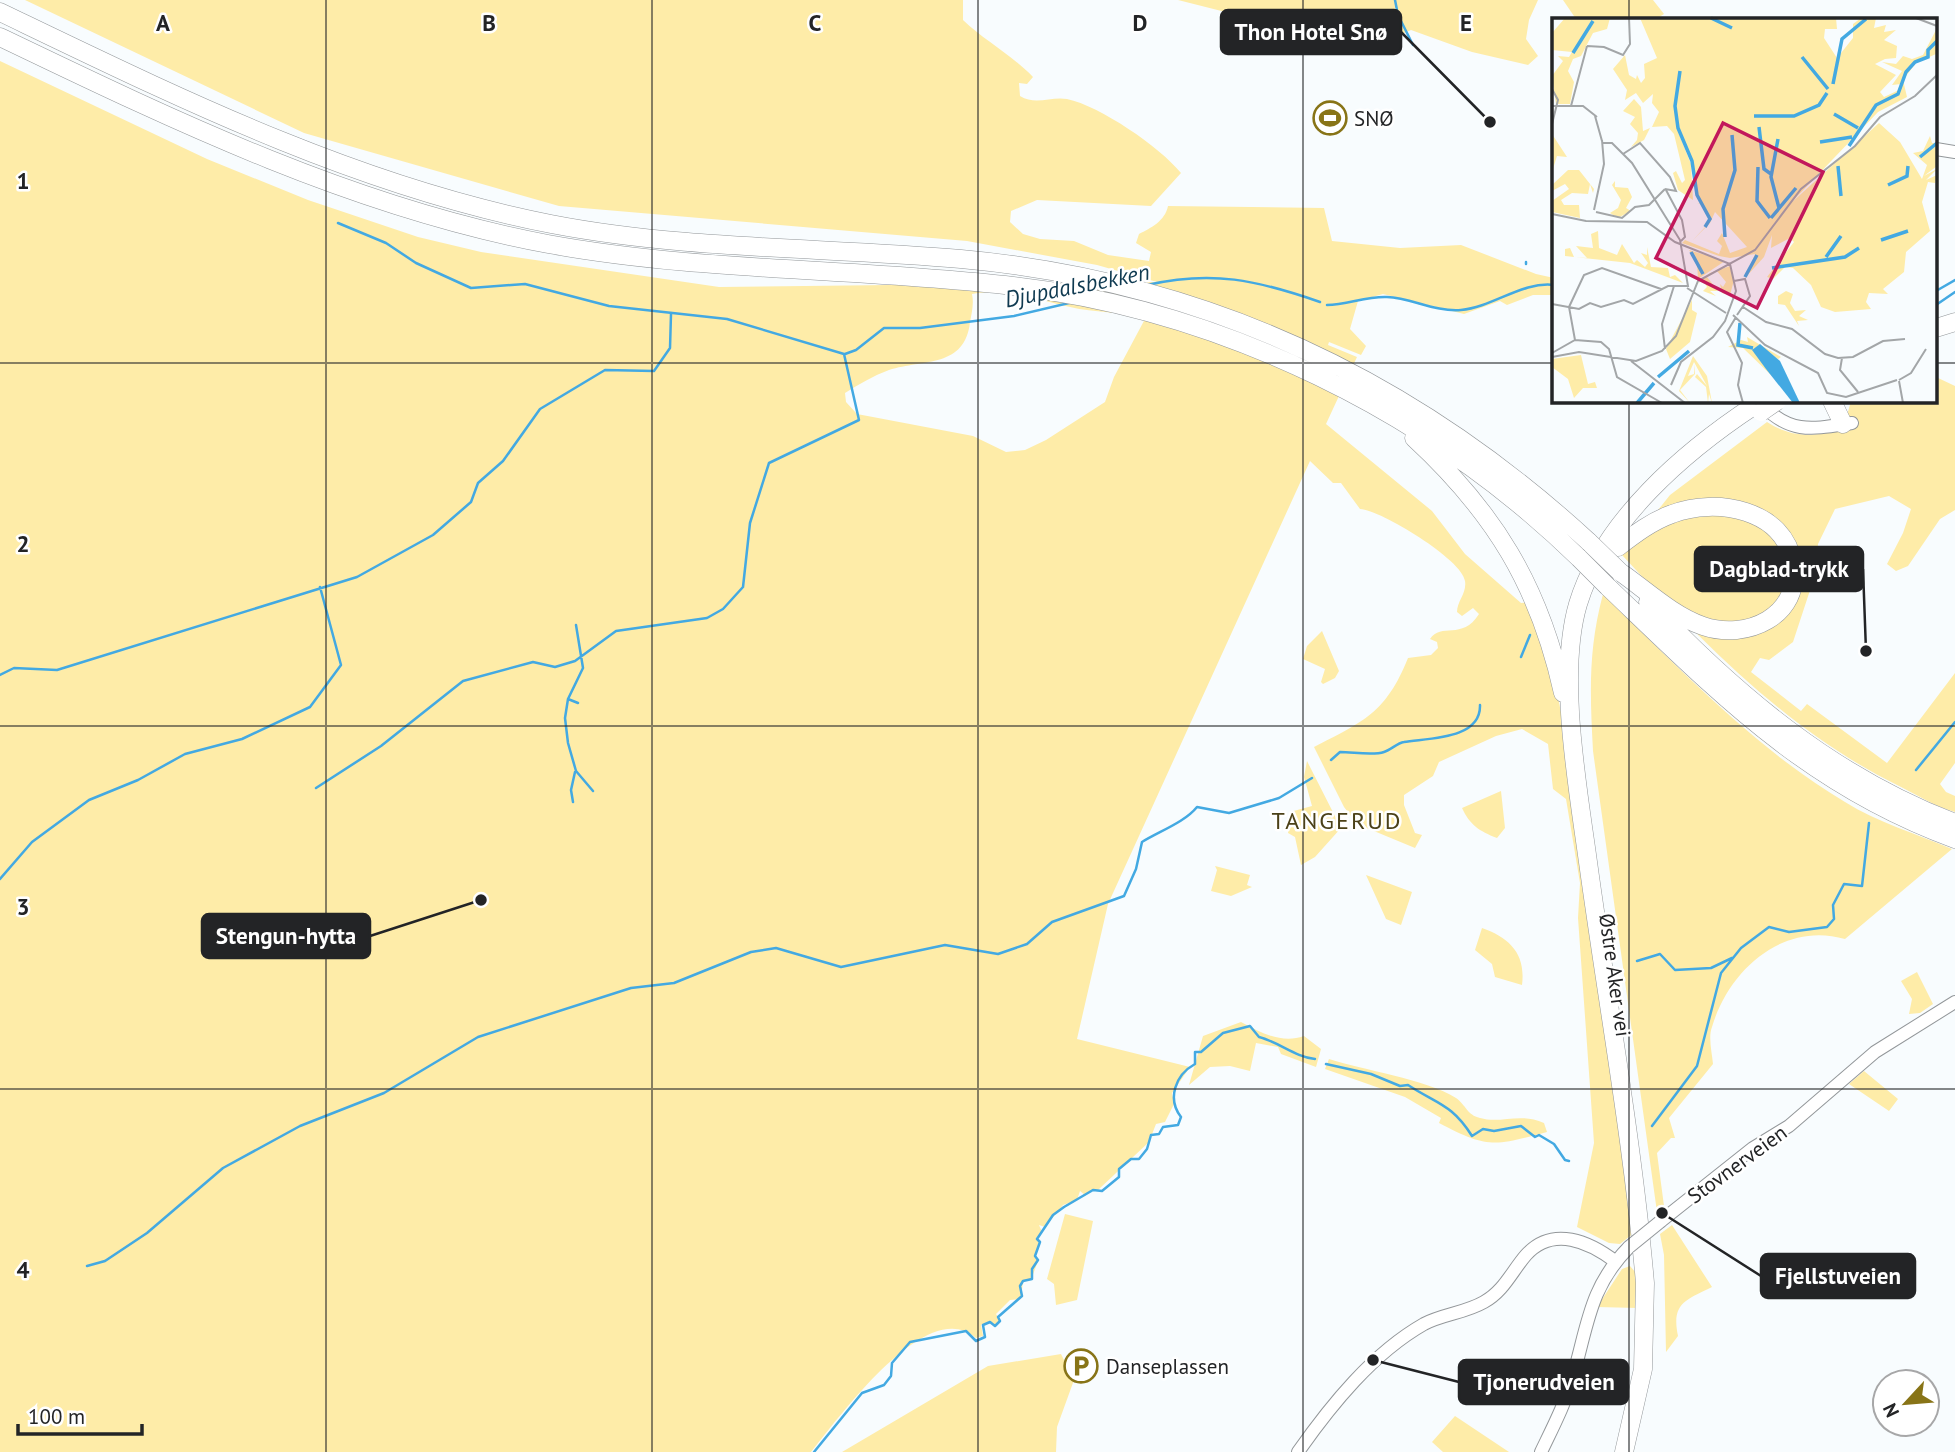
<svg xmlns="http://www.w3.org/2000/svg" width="1955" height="1452" font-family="'PT Sans',sans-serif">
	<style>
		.green { fill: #feeca8; fill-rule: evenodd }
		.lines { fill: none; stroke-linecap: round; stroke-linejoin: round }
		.stream { stroke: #43a9e2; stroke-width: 2.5 }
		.minor-casing { stroke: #93979a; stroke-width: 14 }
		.highway-casing { stroke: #93979a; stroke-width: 19 }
		.minor { stroke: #fff; stroke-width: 12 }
		.highway { stroke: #fff; stroke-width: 18 }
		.minor-bridge-casing { stroke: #93979a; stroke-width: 14; stroke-linecap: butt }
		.highway-bridge-casing { stroke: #93979a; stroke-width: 19; stroke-linecap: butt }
		.minor-bridge { stroke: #fff; stroke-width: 12 }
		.highway-bridge { stroke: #fff; stroke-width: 18 }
		.grid { fill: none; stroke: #232426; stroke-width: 2; stroke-opacity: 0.55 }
		.labels { text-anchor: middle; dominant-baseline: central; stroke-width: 5; stroke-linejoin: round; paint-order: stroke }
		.poi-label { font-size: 21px; fill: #232426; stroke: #fff; text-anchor: start }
		.street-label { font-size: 21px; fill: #232426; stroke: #fff }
		.water-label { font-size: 23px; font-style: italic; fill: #0f3a51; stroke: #fff }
		.quarter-label { font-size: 24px; letter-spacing: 2px; fill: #4b4118; stroke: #fff }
		.inset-river { fill: none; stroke: #43a9e2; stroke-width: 3.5 }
		.inset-road { fill: none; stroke: #a3a6a8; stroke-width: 2 }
		.view { fill: #c2185b; fill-opacity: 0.15; stroke: #c2185b; stroke-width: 3.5 }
		.inset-edge { fill: none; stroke: #232426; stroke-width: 3.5 }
		.grid-label { font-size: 23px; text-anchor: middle; font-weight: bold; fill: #232426; stroke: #fff; stroke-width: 5; stroke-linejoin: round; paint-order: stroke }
		.leader { fill: none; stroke: #232426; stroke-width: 2.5 }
		.callout-dot { fill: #232426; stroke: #fff; stroke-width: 2.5 }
		.callout { fill: #232426; stroke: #232426; stroke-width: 2.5 }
		.callout-label { font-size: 23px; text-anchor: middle; font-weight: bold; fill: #fff }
	</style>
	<rect width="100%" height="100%" fill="#f8fcfe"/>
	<!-- green -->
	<path class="green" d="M25,0H963V20C985,41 1012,55 1033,77L1027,84L1019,83L1020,96C1036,106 1051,96 1067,99C1100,106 1160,147 1181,173L1151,206L1037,200L1011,211L1010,222L1023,234L1040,239L1074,241L1108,255L1149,261L1151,252L1136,243L1139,234C1151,228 1165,221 1168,206L1324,208L1332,241L1400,248L1461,245L1536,274L1554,278V295H1533L1507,305L1500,301L1464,314L1383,294L1358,301L1350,329L1366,346L1361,355L1329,342L1328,345L1357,357L1326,424L1432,511L1465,554L1521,603L1529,602L1558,697L1565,733L1634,1233L1620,1244L1609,1243L1577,1227L1594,1143L1578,918L1580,883L1566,799L1553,789L1548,744L1522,729L1496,736L1439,762L1433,776L1404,795V805L1415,833L1422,835L1415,848L1357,824L1344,807L1314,747C1363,722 1386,713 1408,658L1431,655L1438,648L1437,642L1430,639C1441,622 1462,641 1479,614L1473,608L1462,616L1457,612C1457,601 1467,593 1465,581C1463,560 1381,510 1360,509L1341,483H1333L1310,461L1108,904L1077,1039L1190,1067L1172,1093L1174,1104L1165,1122L1156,1124L1149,1142L1098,1190L1093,1189L1085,1195L1080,1191L1077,1200L1063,1205L1045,1227L1039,1225L1042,1232L1037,1238L1040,1244L1034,1256L1038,1261L1031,1280L1023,1281L1021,1299L1010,1300L996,1314L1000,1320L995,1325L990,1321L981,1325L983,1336L976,1338C927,1294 839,1418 811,1452H0V61L207,159L308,200L418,237L481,252L719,287L1157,282L1097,265L967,241L559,206L304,133ZM972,294C1002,288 1040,300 1070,307C1095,313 1120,311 1145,319L1114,377L1105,402L1046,440L1025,450L1006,452L973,436L857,414L846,402L845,393C859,384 873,376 889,370C924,359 965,368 970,322C972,312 974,303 972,294Z
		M1178,0H1538L1529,20L1526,39L1538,56L1528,65L1472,52L1411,30C1385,39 1397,57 1360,54L1261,21Z
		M1563,0H1653L1664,14L1656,19H1576Z
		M1936,377L1955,386V510L1940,519L1908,566L1896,571L1887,564L1903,533L1911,509L1889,496L1835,509L1818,544L1816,572L1793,642L1769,660L1760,658L1751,672L1801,711L1807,704L1887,763L1955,673V763L1940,784L1946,792L1955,796V812C1936,807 1919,796 1901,787C1790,733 1705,645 1622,555L1670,495L1767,422C1794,439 1812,436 1843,430L1851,401H1936Z
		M1603,594C1679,668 1753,747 1845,802C1877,822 1917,834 1952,849L1845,939C1784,921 1729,969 1712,1027C1708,1037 1712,1053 1713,1064L1669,1118L1675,1138H1671L1657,1153L1664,1206L1657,1212L1593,751C1590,694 1588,650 1603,594Z
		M1322,631L1339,671L1335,678L1323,684L1321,682L1325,669L1303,659L1307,646Z
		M1307,761L1341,828L1315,857L1301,865L1295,837L1288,833L1290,812L1312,806L1304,777Z
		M1501,791L1505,828L1497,838C1479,831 1470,825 1462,808Z
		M1215,866L1250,875L1247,885L1252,887L1231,896L1211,891L1217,870Z
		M1366,875L1412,892L1401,925L1386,919Z
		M1482,928C1510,938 1526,954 1522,985L1495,977L1492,964L1475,950Z
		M1917,972L1933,1004L1920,1013L1909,1014L1912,999L1901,981Z
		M1241,1022C1261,1033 1282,1044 1304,1036L1321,1049L1316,1067L1281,1054L1278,1047L1256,1043L1250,1071L1230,1066L1210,1067L1189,1085L1203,1036Z
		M1329,1059C1362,1070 1426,1079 1456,1098C1466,1105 1467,1115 1480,1118C1501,1124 1520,1112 1544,1123L1547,1132C1495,1146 1488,1149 1439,1123L1441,1118L1405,1097L1325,1069Z
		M1864,1071L1898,1099L1889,1111L1849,1084Z
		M1065,1214L1093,1221L1077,1300L1056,1305L1054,1284L1047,1279Z
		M1672,1225L1712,1287C1686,1300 1671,1303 1678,1336L1666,1352L1664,1255L1660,1234Z
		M1630,1266L1637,1274L1638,1308L1597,1307L1622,1269Z
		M1061,1354L1074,1380L1057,1427L1056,1452H842L988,1366Z
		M1455,1416L1509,1452H1443L1432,1442Z"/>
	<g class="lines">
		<!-- stream -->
		<path class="stream" d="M1395,0L1398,15L1413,45
			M338,223L386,243L416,263L471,288L525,284L609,306L727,319L844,354
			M1526,262V264
			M1147,285C1212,270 1257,280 1320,302
			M1936,291L1955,280
			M1327,305C1347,305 1366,296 1387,297C1412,298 1434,312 1461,310C1493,307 1523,281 1554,285
			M1936,305L1955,292
			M845,354L856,350L884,328H920L1014,316L1069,303
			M576,625L583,668L568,699L565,718L568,743L576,771L593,791
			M1521,657L1530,635
			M0,675L14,668L57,670L357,577L433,535L471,502L478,483L503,461L540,409L605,370L654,371L670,348L671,314
			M568,699L578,703
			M1331,760L1340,752C1353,752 1373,756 1384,752C1391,750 1397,743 1404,742C1427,738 1481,740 1480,705
			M1916,770L1955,722
			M316,788L381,746L463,681L533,662L555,667L575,661L616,631L707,618L723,609L743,587L750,523L769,463L859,420L844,354
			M573,802L571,790L575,772
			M0,879L32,842L89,800L138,780L185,754L242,739L310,707L341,665L320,587
			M1637,961L1660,954L1675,970L1711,968L1732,958
			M1326,1064L1371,1074L1400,1086L1408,1085C1437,1104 1452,1104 1472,1136L1483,1129L1494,1131L1521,1126L1535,1137L1539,1135L1554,1144L1565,1160L1569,1161
			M1652,1126L1697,1066L1721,973L1741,948L1769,927L1789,932L1827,927L1834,919L1833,905L1844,884L1862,886L1869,823
			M87,1266L105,1261L147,1233L223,1168L300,1126L384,1093L478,1037L631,988L674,983L751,952L776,948L841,967L945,945L998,954L1027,944L1052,922L1124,896L1136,869L1142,842C1160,831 1185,822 1197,807L1229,813L1279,798L1312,778
			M814,1452L862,1393L884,1385L891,1376L892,1363L910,1342L966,1331L976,1341L985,1337L983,1325L990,1322L995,1326L1000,1321L998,1317L1022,1296L1020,1286L1023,1281L1032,1279V1269L1038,1260L1035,1256L1040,1242L1037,1239L1053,1215L1064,1207L1093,1190L1102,1191L1119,1177V1169L1131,1159H1139L1147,1149L1151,1135L1159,1134L1163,1127L1178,1125L1181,1117C1167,1099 1175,1075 1195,1064V1052H1201L1223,1033L1250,1026L1259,1037C1279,1042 1295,1057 1315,1059"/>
		<defs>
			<path id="minor" d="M1936,149L1955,152
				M1761,404C1791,435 1813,429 1852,423
				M1661,1221L1753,1148L1789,1126L1875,1052L1955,1002
				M1298,1452C1331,1405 1373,1353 1424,1324C1443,1314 1465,1313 1484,1302C1504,1291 1512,1271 1526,1255C1553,1225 1590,1242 1616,1262
				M1541,1452C1553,1427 1566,1402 1573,1376C1588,1325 1589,1288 1629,1247"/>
			<path id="highway" d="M0,12C177,97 356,186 551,224C685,250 824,247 961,259C1203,281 1411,378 1589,542
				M0,37C175,121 355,208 548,244C701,272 859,268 1013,286C1222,310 1429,412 1579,558
				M1936,328L1955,322
				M1832,401L1843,424
				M1414,438C1494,512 1539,585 1563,693
				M1618,547C1635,534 1652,521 1672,514C1716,497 1785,509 1793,564C1802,616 1746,641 1703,626C1674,616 1648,592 1623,574
				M1608,587C1719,693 1807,785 1955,839
				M1648,602C1737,696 1834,777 1955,823
				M1624,1452L1643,1369L1645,1283C1633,1143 1607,1001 1588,862C1578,788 1557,675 1578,604C1603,521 1685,451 1755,405"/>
		</defs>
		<!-- minor casing -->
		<use href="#minor" class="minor-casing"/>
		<!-- highway casing -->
		<use href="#highway" class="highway-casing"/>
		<!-- minor -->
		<use href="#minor" class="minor"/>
		<!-- highway -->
		<use href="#highway" class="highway"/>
		<defs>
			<path id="minor-bridge" d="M1629,1247L1661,1221"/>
			<path id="highway-bridge" d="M1761,412L1777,401
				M1589,542L1620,572
				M1579,558L1608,587"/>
		</defs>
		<!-- minor-bridge casing -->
		<use href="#minor-bridge" class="minor-bridge-casing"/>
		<!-- highway-bridge casing -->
		<use href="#highway-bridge" class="highway-bridge-casing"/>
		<!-- minor-bridge -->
		<use href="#minor-bridge" class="minor-bridge"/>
		<!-- highway-bridge -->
		<use href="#highway-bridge" class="highway-bridge"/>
	</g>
	<!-- grid -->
	<path class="grid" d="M326,0V1452M652,0V1452M978,0V1452M1303,0V1452M1629,0V19M0,363H1554M1936,363H1955M1629,401V1452M0,726H1955M0,1089H1955"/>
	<!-- icons -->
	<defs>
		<symbol id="stadium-ring" viewBox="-11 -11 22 22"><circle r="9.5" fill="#fff" stroke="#887417" stroke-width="1.5"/><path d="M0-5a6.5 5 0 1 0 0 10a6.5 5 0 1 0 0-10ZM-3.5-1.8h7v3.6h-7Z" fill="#887417"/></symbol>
		<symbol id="parking-ring" viewBox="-11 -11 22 22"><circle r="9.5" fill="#fff" stroke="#887417" stroke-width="1.5"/><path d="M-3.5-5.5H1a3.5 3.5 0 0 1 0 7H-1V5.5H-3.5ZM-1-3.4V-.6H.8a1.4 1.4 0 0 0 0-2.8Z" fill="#887417"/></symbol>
	</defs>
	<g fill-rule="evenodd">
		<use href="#stadium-ring" x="1311" y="99" width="38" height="38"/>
		<use href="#parking-ring" x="1062" y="1347" width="38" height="38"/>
	</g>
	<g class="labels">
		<!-- poi labels -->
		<g class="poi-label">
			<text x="1354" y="118">SNØ</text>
			<text x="1106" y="1366">Danseplassen</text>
		</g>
		<!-- street labels -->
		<g class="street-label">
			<text transform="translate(1615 975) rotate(82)">Østre Aker vei</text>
			<text transform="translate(1737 1164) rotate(-36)">Stovnerveien</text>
		</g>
		<!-- water labels -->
		<g class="water-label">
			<text transform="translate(1077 285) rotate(-11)">Djupdalsbekken</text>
		</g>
		<!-- quarter labels -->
		<g class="quarter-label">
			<text x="1337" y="820">TANGERUD</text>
		</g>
	</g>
	<!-- overview -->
	<g transform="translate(1552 18)">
		<rect width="385" height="385" fill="#f8fcfe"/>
		<path d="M13,0H58L55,11L41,15L29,38L21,41L16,53L22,64L18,86H4L0,58L11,43L6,38L17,39L20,34L0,32V15ZM88,0H284L285,11H273L272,20L285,40L301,20V6L309,0H324L322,10L334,7L332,14L344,12L332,22L345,28L344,40L333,41L323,46L344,57L328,74L332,79L347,72L349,66L340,67L350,53L330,44L344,46L351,38L360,41L371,37L385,10L384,36L364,45L351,62L355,79L326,94L238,186L327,105L348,124L370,161L375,147L361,135L371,133L378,118L380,125H385V148L372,158L385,151L374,162L385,157L383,165L376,164L370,184L378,213L354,234L352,254L331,271L336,276L317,275L314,284L319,291L283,294L269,289L259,267L241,250L233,249L221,261L215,259L242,224L238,220L219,230L220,217L212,239L193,260L203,236L178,240L167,238L130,225L133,222L167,236L170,228L165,223L170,215L178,235L195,229L163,194L158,205L140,223L156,206V199L151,187L145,185L151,186L145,177L140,143L132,124L125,111L139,146L141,182L126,172L121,155L124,153L130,165L133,162L122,116L115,108L100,109L107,94L100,85L101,76L91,85L84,75L73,82L75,72L61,51L73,37L77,57L84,61L85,57L89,65L93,60L92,46L105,40ZM82,81L89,89L91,113L98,110L92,122L79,129L85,122L86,115L78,106L83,99L71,93ZM0,116L15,139L5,138L0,154ZM16,152H27L42,171L41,175L38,166L36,176L20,175L9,182L12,187H27L28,200L0,194V183L17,171L13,166L0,173V167ZM63,163V169L76,170L80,179L74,190L79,193L66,200L58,195L66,190L69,182L60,167ZM46,213L47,230L65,237L70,226L82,245L85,242L93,249L96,245L89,235L95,237V229L99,249L116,250L118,259L123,257L131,265L78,245L13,238V231L18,230L22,239L35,240L24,228L41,230L39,216ZM137,232L173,243L146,261L145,244ZM178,248L182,262L178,277L170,275L168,266L171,269L174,264L165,253L155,259L166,273H158L164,278L151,273L155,269L151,262L144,267L158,255ZM234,273L241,276L238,285L243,293L254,292L247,298L256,302L245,303L247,308L233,287L226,286V278ZM140,282V292L145,295L138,324L118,341L114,331ZM195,319L229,339L226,341L207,327L201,332L221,359L191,330L176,329L189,322L196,324ZM29,337L36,366L43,364L45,370H31L22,380L16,361L0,349V341ZM141,338L155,358L160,385L157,376L156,385L154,369L143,359L145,356L155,368L142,344L136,358L142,356V346L143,356L128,372L138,385L127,373Z" fill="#feeca8"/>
		<path d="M208,326L228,343L248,385H241L214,351L200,332Z" fill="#43a9e2"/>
		<path class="inset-river" d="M159,0L180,10M21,35L41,3M250,39L276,71M128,53L123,88L126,110L140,143L145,177L158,201L153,209M281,66L290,21L314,1M282,96L306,110M202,98H242L267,87L275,75M207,109L212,151L219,156M226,121L219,159L227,190M268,124L300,119M297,128L324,87L346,76L354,54L363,44L376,39V32L385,23M368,139L385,125M286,148L289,178M206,149L205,183L218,200M336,167L355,158L356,148M219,200L244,170M173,219L171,191L183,152L180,117M329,222L356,213M139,234L151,256M274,239L289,218M220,250L293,239L307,230M193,259L205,237M188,305L186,327L201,330M106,359L137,333M85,385L102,365"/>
		<path class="inset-road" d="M364,0L385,8M35,28L52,29L71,37L78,26L77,0M0,71L6,82L0,106M0,88H31L45,99M19,88L35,28M43,98L50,123M71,136L88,125L118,159L124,173L113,171M114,172L130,202L133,219L129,223M42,192L52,146L50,122M44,194L70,200L83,189L97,187L113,171M0,196L34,203L95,204L123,224L178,246L184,273L173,303L161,319L129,344L119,367M182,263L193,261L198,278L185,297M135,270L174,295M0,286L27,291L38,285L49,289L72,282L81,286L116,268H136L128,222L80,145L60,125H51M191,289L214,304L240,311L273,336L286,340L301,339L331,323L353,321M181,297L213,327L266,355L275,375L294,379L345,362M184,299L175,314L190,345L186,367L191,385M23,322L17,289L32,257L50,250L109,271M113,331L110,306L122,268M0,335L23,322L49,324L57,331L65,359L110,385M0,339L27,334L84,343L110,333L124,318L146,263L203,232L249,171L303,128L328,99L363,78L385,57M290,340L288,352L306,374M79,343L133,385M347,362L359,355L374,331M347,363L351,385"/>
		<path class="view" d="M171,105L271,154L205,290L104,240Z"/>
		<rect width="385" height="385" class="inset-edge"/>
	</g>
	<g class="grid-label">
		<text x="163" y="31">A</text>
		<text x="489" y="31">B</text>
		<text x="815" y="31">C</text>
		<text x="1140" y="31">D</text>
		<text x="1466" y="31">E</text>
		<text x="23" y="189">1</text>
		<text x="23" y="552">2</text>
		<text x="23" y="915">3</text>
		<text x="23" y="1278">4</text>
	</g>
	<!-- callouts -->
	<path class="leader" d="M1490 122L1401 32M1866 651L1863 569M481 900L370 936M1662 1213L1761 1276M1373 1360L1459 1382"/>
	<g class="callout-dot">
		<circle cx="1490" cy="122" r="7"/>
		<circle cx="1866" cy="651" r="7"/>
		<circle cx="481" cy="900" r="7"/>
		<circle cx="1662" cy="1213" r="7"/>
		<circle cx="1373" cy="1360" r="7"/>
	</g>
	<g class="callout">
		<rect x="1221" y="10" width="180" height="44" rx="7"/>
		<rect x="1695" y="547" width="168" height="44" rx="7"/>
		<rect x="202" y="914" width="168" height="44" rx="7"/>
		<rect x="1761" y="1254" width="154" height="44" rx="7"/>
		<rect x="1459" y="1360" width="169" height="44" rx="7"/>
	</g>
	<g class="callout-label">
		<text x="1311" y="40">Thon Hotel Snø</text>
		<text x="1779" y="577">Dagblad-trykk</text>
		<text x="286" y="944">Stengun-hytta</text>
		<text x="1838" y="1284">Fjellstuveien</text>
		<text x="1544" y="1390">Tjonerudveien</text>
	</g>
	<!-- north arrow -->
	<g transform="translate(1906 1403) rotate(244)"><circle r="33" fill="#ffffff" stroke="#a7a7a8" stroke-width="2"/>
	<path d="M0-5L12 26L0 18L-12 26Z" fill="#887417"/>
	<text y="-10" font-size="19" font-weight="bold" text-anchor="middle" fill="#232426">N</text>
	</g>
	<!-- scale -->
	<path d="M18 1424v10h124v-10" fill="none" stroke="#232426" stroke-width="3.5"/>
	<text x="28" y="1424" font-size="21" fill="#232426" stroke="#ffffff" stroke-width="5" paint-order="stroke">100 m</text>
</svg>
